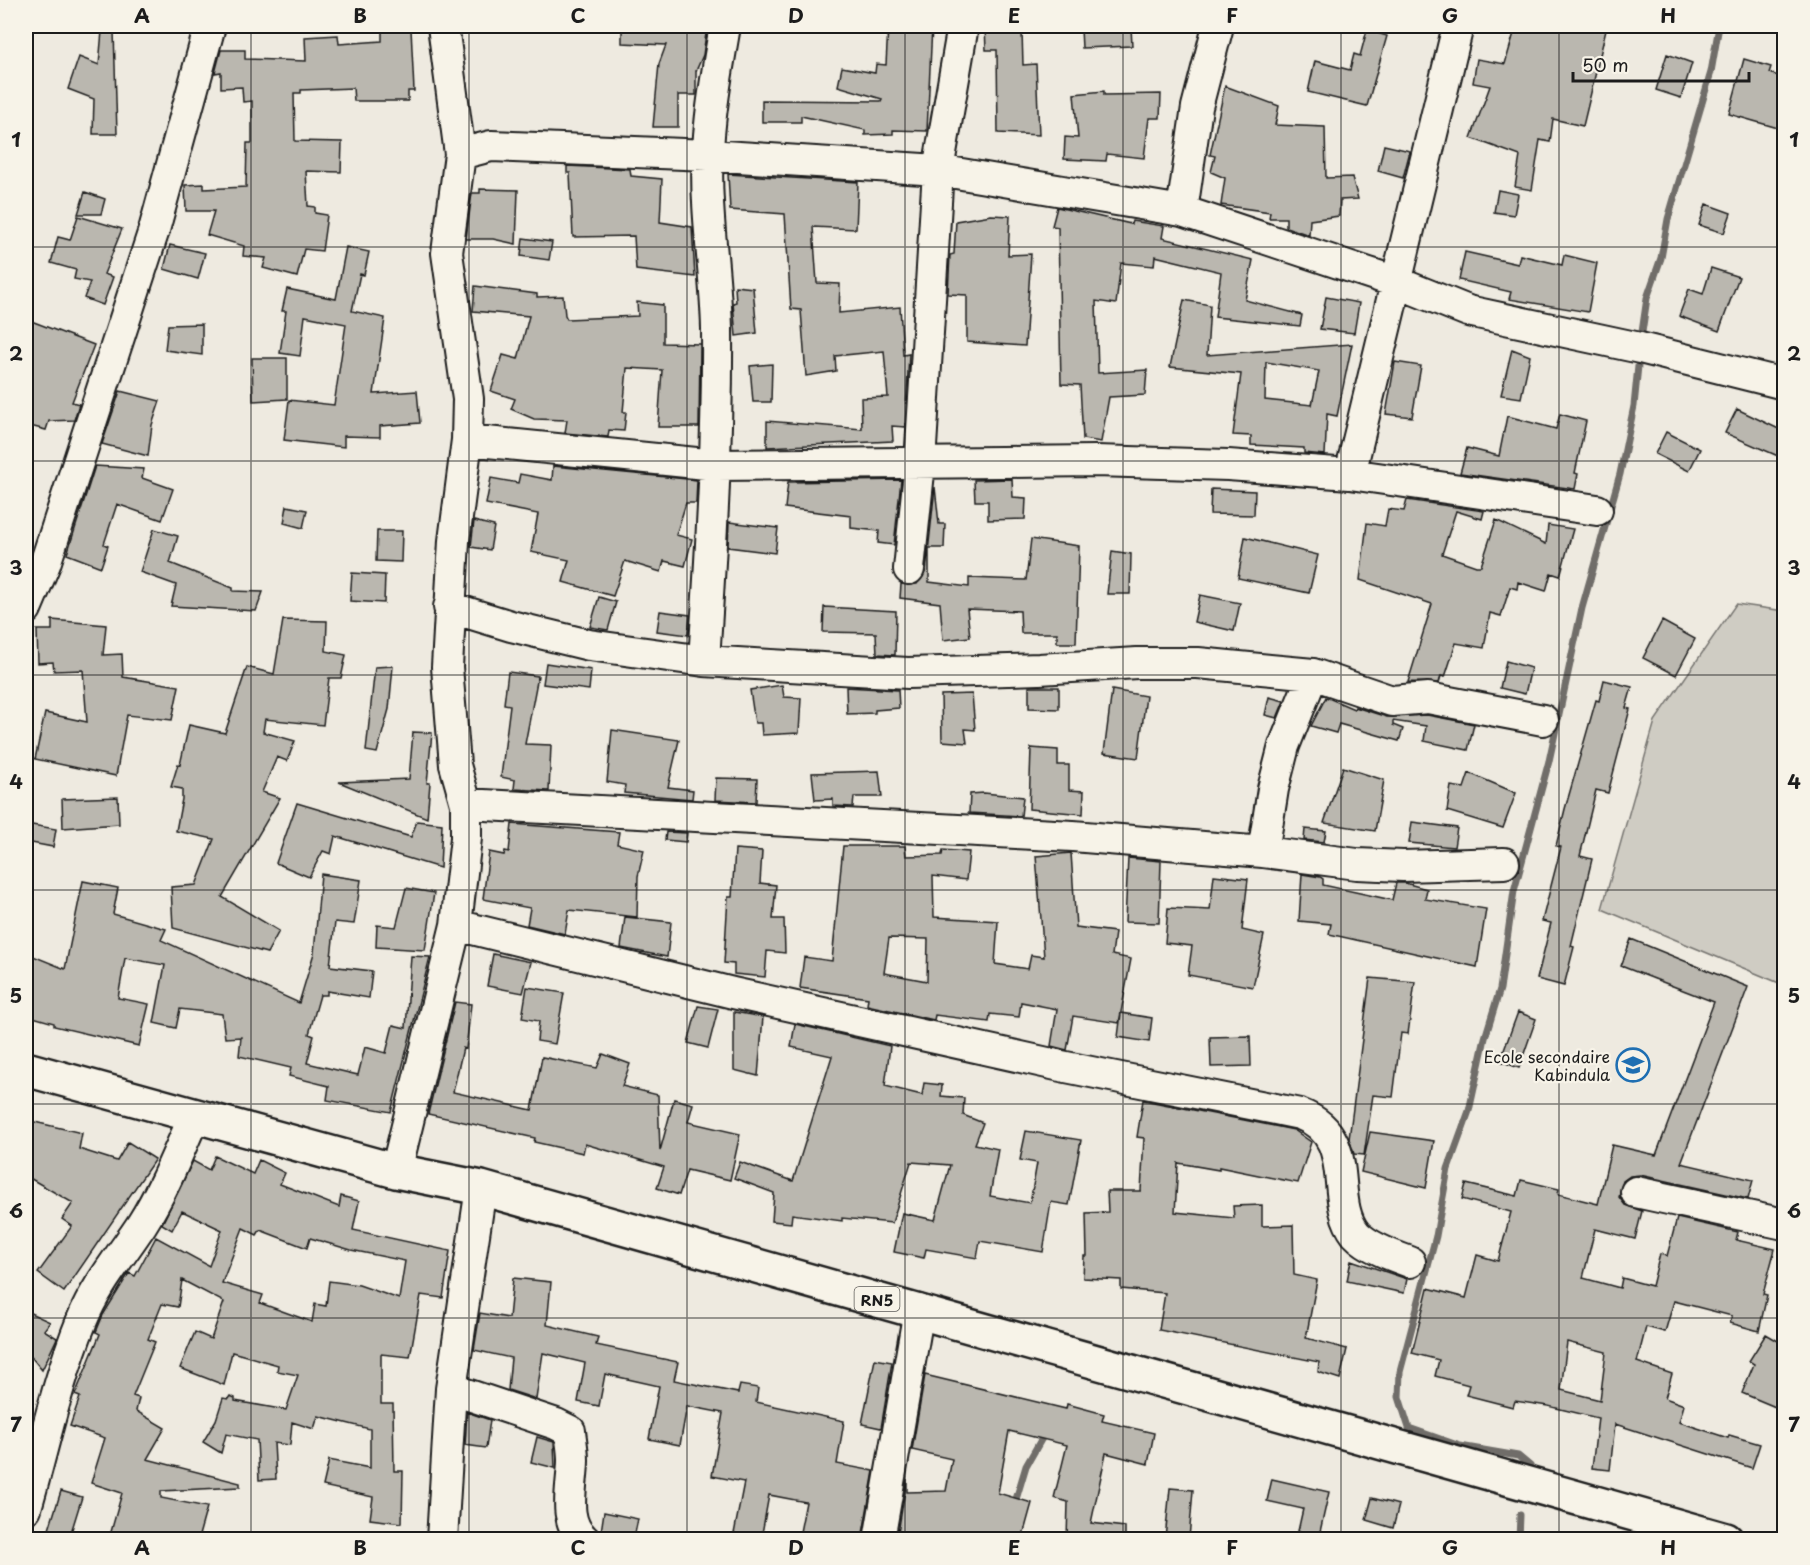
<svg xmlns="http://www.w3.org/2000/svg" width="1810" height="1565" font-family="'Playpen Sans',sans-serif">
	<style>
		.green { fill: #cfccc3; stroke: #767470; stroke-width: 1.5 }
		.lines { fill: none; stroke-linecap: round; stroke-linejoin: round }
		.stream { stroke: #6f6d69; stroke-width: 7 }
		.building { fill: #bab7af; stroke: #1c1c1c; stroke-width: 1.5; fill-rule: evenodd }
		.minor-casing { stroke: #1c1c1c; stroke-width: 34 }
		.highway-casing { stroke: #1c1c1c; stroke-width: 38 }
		.minor { stroke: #f7f3e8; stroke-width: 30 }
		.highway { stroke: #f7f3e8; stroke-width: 33 }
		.grid { fill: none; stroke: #1c1c1c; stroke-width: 1.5; stroke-opacity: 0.55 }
		.labels { text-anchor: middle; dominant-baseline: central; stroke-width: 4.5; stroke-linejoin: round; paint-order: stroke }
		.shield { fill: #f7f3e8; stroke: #5e5c59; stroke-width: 1.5 }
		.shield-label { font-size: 15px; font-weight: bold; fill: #1c1c1c }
		.poi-label { font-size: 16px; fill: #1c1c1c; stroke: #f7f3e8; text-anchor: end }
		.neatline { fill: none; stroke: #1c1c1c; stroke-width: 2 }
		.grid-label { font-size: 20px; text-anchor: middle; font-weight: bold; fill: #1c1c1c }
	</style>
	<rect width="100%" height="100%" fill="#eeeae0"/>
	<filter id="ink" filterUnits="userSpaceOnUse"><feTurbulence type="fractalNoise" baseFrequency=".0167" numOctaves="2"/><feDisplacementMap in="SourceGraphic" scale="12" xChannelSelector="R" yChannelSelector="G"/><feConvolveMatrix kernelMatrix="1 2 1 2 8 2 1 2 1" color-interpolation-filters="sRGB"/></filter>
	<g filter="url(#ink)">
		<!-- green -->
		<path class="green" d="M1736,604L1784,611V985L1602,909L1655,721Z"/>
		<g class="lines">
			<!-- stream -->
			<path class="stream" d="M1641,339L1647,298L1661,258L1668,219L1711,72L1719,26
				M1530,1466L1518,1456L1460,1446L1409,1428L1399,1397L1400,1372L1436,1236L1448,1169L1469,1111L1485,1038L1500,989L1514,891L1549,761L1582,608L1620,474L1634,406L1639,356
				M1014,1506L1026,1466L1046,1431
				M1519,1540L1520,1515"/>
		</g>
		<!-- building -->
		<path class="building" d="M622,26H707L703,55L696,71V95H678V127H653L659,64L666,45L622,43Z
			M888,26H932L927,131L893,130V134L865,135V130L801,116V122H762V100L881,101L882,99L838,86L842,67L875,73L876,64L886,65Z
			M985,26H1012V32H1022L1023,65L1036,64L1039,135L998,133L997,50H986Z
			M1516,26H1607L1583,126L1553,119L1550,142L1540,140L1532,190L1515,187L1520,156L1471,138L1490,86L1473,83L1477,59L1505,64Z
			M1131,27L1132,46L1082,48L1081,29Z
			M411,29L414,91H408V101H354L353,88L301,90V93H294L295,141L342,142L341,172L306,171L308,206L315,207V213L327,215L322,251L304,249L297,277L263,268L266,258L243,256L244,246L207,235L214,211H186L185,185L204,184V189L246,187L247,143H252V101L243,102L242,87L221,88V72L215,73L221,50H245V59L306,61L305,37L338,35L339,44L382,41V31Z
			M1367,30L1387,36L1367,106L1308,92L1315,61L1350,70L1354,54L1360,56Z
			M102,31H114L117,134H93L94,99L68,89L79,57L99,65Z
			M1667,54L1692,63L1681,98L1656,90Z
			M1744,59L1771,67L1769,73L1785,78V106L1778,128L1729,114Z
			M1225,86L1279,106L1275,125L1325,127L1326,178L1352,177L1358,199L1340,200L1339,216L1310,220L1309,235L1286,227V218H1269L1270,212L1221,205L1225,178L1211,172L1215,156L1210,155Z
			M1104,91V95L1161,94L1160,118H1149L1144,158L1107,154L1106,161L1064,159L1065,137L1078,138L1074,94Z
			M1384,145L1410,151L1403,178L1378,171Z
			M567,166L630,169L631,176L662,179L660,222L692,227L695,277L636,270L634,236L573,237L570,173H567Z
			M728,174L858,182L856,229L813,227L817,283L840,284L839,313L900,307L903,355L909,354L905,427L892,426L893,441L767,447V421L862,429L861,398L888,397L884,351L835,356L836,371L806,376L801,310L791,309L785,214L730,210Z
			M480,189L518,190L516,244L493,239H466L472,193H480Z
			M1498,190L1518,194L1514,215L1494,212Z
			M85,192L105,199L101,214H78Z
			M1706,204L1731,213L1724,233L1699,225Z
			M1057,207L1131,224L1132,221L1164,226L1162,238L1253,260L1245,300L1302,315L1300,326L1215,317L1221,272L1155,256L1154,266L1121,263L1116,304L1096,301L1098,373L1147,370L1145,395L1109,397L1101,442L1083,439L1080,385L1061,384L1058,227L1052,226Z
			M991,215L1010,216L1008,255L1031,254L1025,346L967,342V295L948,294L950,255L954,254L956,221Z
			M78,216L122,229L104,274L113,277L103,305L84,298L90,282L74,279L76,270L51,263L58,237L70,240Z
			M523,238L552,242L549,260L521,256Z
			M170,245L205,253L198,279L164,269Z
			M346,247L369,252L364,275L360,274L352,311L385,318L374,394L417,391L420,423L380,426V437L344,436V447L284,440L289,400L334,405L346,324L305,316L300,356L280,353L286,311H282L287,289L336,299Z
			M1465,252L1518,264L1520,255L1562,265L1564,255L1597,263L1588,312L1509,299L1511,292L1459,280Z
			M1711,268L1739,277L1719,331L1679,316L1689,289L1703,294Z
			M475,286L537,294V297L563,296L565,315L567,319L638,316L637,302L663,305V343L700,344L699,427H658L662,370L627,368L623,412H626L624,431L609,430L608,437L565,433L567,420L534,419L511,409L515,399L491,391L503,355L518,359L529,316L473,311Z
			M735,286L753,288L757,333L736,336L733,303L736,302Z
			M1326,297L1359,303L1354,333L1320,329Z
			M1184,300L1210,305L1207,355L1352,344L1337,416L1327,414L1325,455L1304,453V448L1251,445V436L1233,435L1241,374L1170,367ZM1266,362L1319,371L1312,405L1265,400Z
			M26,319L94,345L72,402L79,404L74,420L49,421L46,430L26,425Z
			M202,324V355L165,350L168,325Z
			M1512,349L1530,356L1521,398L1501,395Z
			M252,358H287V399L253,401Z
			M1395,362L1421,366L1412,417L1386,414Z
			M772,364L771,402H753L750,366Z
			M120,391L160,401L152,425L148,456L102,444Z
			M1737,409L1785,432V459L1725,433Z
			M1560,414L1586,421L1575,473L1578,474L1575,489L1460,473L1467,448L1499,456L1507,416L1556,429Z
			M1666,432L1700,449L1689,471L1655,454Z
			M95,466L144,469L142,478L173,489L162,520L117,504L104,544L108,546L101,567L67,554Z
			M553,466L697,480L696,503H686L676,535L692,539L685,566L664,561L661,572L625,561L613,596L563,582L569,560L531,552L538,514L486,504L491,478L518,483L520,474L552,480Z
			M1012,479L1013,497L1026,498L1025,519L988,520V501H975L974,480Z
			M901,480L894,545L878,543L879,531L851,528V516L785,508L788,482Z
			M935,487L939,524H945L944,548H929V582L969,587V578L1026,580L1031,539L1079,546L1076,643H1057V633H1021L1020,611L967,609L970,637L943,640L940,603L900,598L901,584H917L926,571Z
			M1211,489L1255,491L1254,515L1210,514Z
			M1407,500L1484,511L1482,519L1456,511L1442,554L1476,566H1481L1496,520L1546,544L1548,525L1573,529L1560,576L1551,573L1546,591L1518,582L1517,589L1510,587L1501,616L1490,613L1484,648L1456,643L1445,677L1441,676L1439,683L1408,682L1432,604L1360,580L1367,523L1385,526L1388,509L1404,511Z
			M287,506L307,510L303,528L284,523Z
			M474,521L494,526L490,550L471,547Z
			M729,522L778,528L775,553L728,547Z
			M154,529L178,536L170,563L233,588V591L263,592L256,611L171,606L176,585L140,572Z
			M377,531H402L401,562L376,561Z
			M1245,537L1318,555L1309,593L1238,578Z
			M1112,551L1131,554L1130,594H1107Z
			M352,573L385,575L384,603L350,601Z
			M1200,595L1240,603L1234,631L1194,622Z
			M599,597L616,602L608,630L590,627Z
			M824,607L896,611L895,655L877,654L876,633L823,632Z
			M660,611L690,615L688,635L657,631Z
			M52,620L106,625L103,655L122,654L123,677L179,686L172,720L127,715L116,776L35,759L45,713L87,722L83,670L54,671L53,662L38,663L37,630H52Z
			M283,620L327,621L326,651L346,655L341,678H329L323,725L265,719L263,732L295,741L287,761L277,757L262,792L280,798L222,897L279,931L267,953L173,928L171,887L196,885L214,839L176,831L182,799V789L171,787L178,764L180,765L189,725L225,733L247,667L274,674Z
			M1662,621L1695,639L1676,675L1643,658Z
			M1506,661L1531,668L1525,694L1500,688Z
			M546,663L591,670L589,690L543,684Z
			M393,666L389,709L377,753L366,751L375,667Z
			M508,672L538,676L525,744L551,745L549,791L514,789L515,780L501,777L510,705L504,704Z
			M1604,680L1632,687L1626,708L1630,709L1608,793L1596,790L1580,856L1592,859L1571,946L1574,947L1564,986L1537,979L1551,923L1542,921L1561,847L1556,846L1565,809L1596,700L1599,701Z
			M782,685L784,697L801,698L799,733L762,735L761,723H755L750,690Z
			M846,687L898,690L899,708L875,710V713L847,714Z
			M1029,687H1059V709L1029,708Z
			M1112,690L1146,696L1138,758L1104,753Z
			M972,694L975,730L965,729L967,743L942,741L941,695Z
			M1269,697L1284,701L1277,718L1265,715Z
			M1326,697L1354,709L1355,707L1387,717L1427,715L1474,724L1468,750L1424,741L1426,726L1393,721V725L1403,729L1399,741L1339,724L1336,733L1311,726Z
			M612,730L679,740L668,787L693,790L692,799L624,793L625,785L607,782Z
			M413,732L432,733L427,783H430L427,818L339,782L409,779Z
			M1031,748L1058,750V765H1069V790L1084,791L1083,814L1029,809Z
			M1343,767L1384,780L1375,831L1324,823Z
			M879,771L882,797H854L853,807L833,806V799L815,800L812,773Z
			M1469,773L1516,793L1503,828L1447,811L1451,786L1464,788Z
			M716,778L757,779L756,802L715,800Z
			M984,793L1023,797L1021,816L969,813L970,794Z
			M118,797L119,824L63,828L62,799Z
			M297,803L411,837L417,821L442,824L440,868L335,836L331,854L323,851L309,877L276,863Z
			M1412,822L1457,828L1454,847L1409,843Z
			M26,824L56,829L53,847L26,842Z
			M512,824L619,832L617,844L644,850L638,876L637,917L569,910L565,934L527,925L530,908L483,899L489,852L504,855L505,851L509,852Z
			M1305,829L1326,831L1324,842L1304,840Z
			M666,832L687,833L686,842L665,840Z
			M843,846H905L906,856L942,855L943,850L969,852L966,880L933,876L934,917L998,921L995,964L1028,969L1031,955L1044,957L1036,856L1071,853L1076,927L1115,932L1112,955L1131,959L1119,1023L1073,1016L1067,1050L1051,1046L1057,1009L1021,1002L1019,1017L990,1014L989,1022L935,1015L934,1020L867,1005L868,998L800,988L804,957L832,961ZM889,938L928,939L927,981L884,973Z
			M735,849L762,851L760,883L776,885L773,919H784L785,953L767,951L765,977L734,974V964L724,963L728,897H732Z
			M1128,858L1161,861L1159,923L1125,922Z
			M321,874L361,880L354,924L335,922L330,966L372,971L369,998L327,991V995H320L309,1034L314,1036L307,1063L358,1075L365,1047L386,1053L393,1025L406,1028L411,956L430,957L391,1112L327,1100L329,1086L289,1076L291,1068L239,1056L241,1037L225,1038L222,1014L180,1009L176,1028L154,1023L165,965L125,958L118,998L149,1004L139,1046L54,1026V1023L26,1015V953L65,969L83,881L118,888L113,914L166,929L161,940L299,1003L314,953Z
			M1302,874L1320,877L1323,879V885L1392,900L1396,883H1405L1427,889L1425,899L1486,909L1477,967L1329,934L1331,924L1299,921Z
			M1214,875L1248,879L1242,930L1264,935L1253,987L1188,975L1192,946L1165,943L1168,908L1210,910Z
			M406,888L434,893L425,950L376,947L377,925L396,927Z
			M625,917L671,922L667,957L621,948Z
			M1631,939L1748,987L1681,1163L1753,1180L1748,1199L1640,1175L1630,1176L1623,1181L1619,1197L1625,1205L1642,1211L1635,1239L1595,1229L1583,1278L1620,1288L1622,1278L1652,1286L1660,1254L1667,1256L1677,1218L1738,1232L1736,1240L1775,1249L1763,1294L1767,1295L1759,1331L1730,1323L1732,1316L1674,1301L1665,1332L1646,1327L1637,1362L1672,1374L1665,1398L1684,1405L1679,1422L1728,1438L1729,1435L1760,1444L1752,1468L1615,1424L1610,1470L1592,1468L1598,1418L1548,1406L1515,1401L1513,1407L1466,1395L1469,1385L1435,1376L1439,1360L1412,1353L1428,1288L1466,1298L1477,1255L1498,1261L1511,1212L1462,1199L1466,1184L1517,1196L1521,1180L1559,1189L1558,1194L1598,1204L1612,1145L1656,1155L1714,1002L1621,966ZM1567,1342L1606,1352L1600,1400L1561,1390Z
			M493,954L531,962L523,993L487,986Z
			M1370,978L1415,982L1408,1034L1401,1033L1393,1097L1373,1095L1364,1155L1354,1154L1349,1139Z
			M527,987L564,993L555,1044L537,1041L539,1021L522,1018Z
			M455,1002L471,1004L466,1049L463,1048L453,1092L532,1110L542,1057L597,1068L603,1054L630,1064L622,1086L658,1095L660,1151L674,1099L693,1104L688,1122L740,1134L730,1180L687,1170L679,1195L657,1188L664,1167L585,1144L583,1153L534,1142L535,1138L428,1114Z
			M698,1006L718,1009L708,1048L688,1043Z
			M734,1012L763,1017L758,1076L734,1070Z
			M1518,1012L1536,1019L1519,1068L1500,1061Z
			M1121,1013L1152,1018L1149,1042L1118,1037Z
			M795,1024L890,1046L885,1086L922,1095L924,1083L942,1085L941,1096L964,1098L963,1115L983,1123L975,1144L998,1149L990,1196L1030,1203L1037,1163L1020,1160L1026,1131L1081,1140L1069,1205L1051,1202L1043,1252L980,1241L977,1258L926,1249L924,1258L894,1252L902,1213L935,1220L950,1165L911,1162L892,1223L842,1218V1221L792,1214L791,1223L772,1221L774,1193L734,1178L740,1162L793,1181L832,1056L791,1047Z
			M1250,1036L1251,1066L1211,1067L1210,1037Z
			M1143,1100L1294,1130L1311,1142L1298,1183L1219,1167V1170L1178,1163L1175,1212L1234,1218L1233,1206L1262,1205V1226L1293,1225L1294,1275L1317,1280L1306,1338L1347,1349L1340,1379L1318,1372L1319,1362L1159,1330L1165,1293L1121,1289V1280L1083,1278L1084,1256H1087L1086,1213L1108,1212L1107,1191H1141L1144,1138L1137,1137Z
			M26,1120L82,1133L79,1149L117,1161L128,1142L155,1159L64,1292L38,1273L72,1226L62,1219L73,1203L26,1176Z
			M1370,1132L1434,1141L1426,1188L1361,1172Z
			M215,1156L253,1174L259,1160L285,1173L280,1184L339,1207L341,1196L359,1201L353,1230L450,1251L443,1298L421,1295L410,1357L381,1354V1404H393L394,1471H403L402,1523L370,1519L373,1497L323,1486L329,1460L370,1468V1429L318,1416L314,1429L292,1422L290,1445L274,1443L276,1479L259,1480L257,1440L226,1434L221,1453L203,1442L216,1420L223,1398L228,1399L230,1396L235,1398V1401L286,1410L298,1375L277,1371L278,1365L232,1352L224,1385L180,1368L195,1332L211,1339L224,1302L182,1280L178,1307L162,1304L148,1339L155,1342L133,1396L139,1398L136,1411L165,1428L147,1459L240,1483V1487L161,1491V1498L207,1507L198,1539H109L122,1493L91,1483L105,1438L70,1426L80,1397L75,1395L100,1334L96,1332L103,1315L129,1273L135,1276L156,1237L209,1266L222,1230L182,1211L172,1230L162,1224L193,1161L209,1170ZM243,1228L257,1235L260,1230L307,1248L310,1238L351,1250L405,1261L399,1299L359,1285L329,1281L326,1306L315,1304L312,1322L260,1303L263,1295L222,1283Z
			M1351,1260L1407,1279L1404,1293L1347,1281Z
			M513,1278L551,1282L547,1325L598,1337L596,1345L678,1362L674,1380L738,1393L740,1385L758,1388L756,1402L844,1421L837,1464L874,1471L862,1539L799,1537L806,1502L769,1495L761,1539H733L744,1482L712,1476L723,1413L687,1406L680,1445L649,1439L659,1386L605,1374L599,1406L578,1402L585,1363L543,1353L536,1399L508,1390L511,1358L474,1350L480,1313L509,1318Z
			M26,1311L50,1322L44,1330L57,1338L42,1370L28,1353L26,1358Z
			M1766,1334L1785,1345V1411L1742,1393L1754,1364L1749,1361Z
			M875,1359L892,1362L881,1428L862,1424Z
			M925,1375L1066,1409L1067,1404L1104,1414L1102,1421L1154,1433L1148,1464L1106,1453L1091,1523L1125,1527V1539H1067L1068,1502L1054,1498L1067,1445L1009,1431L998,1493L1032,1503L1022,1539H897L907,1479V1492L946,1491L952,1459L912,1450Z
			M467,1412L490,1420L486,1448L465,1445Z
			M537,1437L554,1442L555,1468L531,1462Z
			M1272,1479L1329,1492L1319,1536L1298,1531L1303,1509L1267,1501Z
			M1170,1488L1193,1490L1189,1539H1165Z
			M61,1491L82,1497L69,1539H46Z
			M1372,1498L1399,1505L1393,1528L1366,1520Z
			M604,1512L638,1519L634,1538L601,1532Z"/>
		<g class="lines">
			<defs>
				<path id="minor" d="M443,26L460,154
					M1182,211L1197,107L1218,26
					M467,440L716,465L1096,461L1228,465L1350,474L1597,510
					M1350,474L1458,26
					M909,569L920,463L938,170L963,26
					M449,607L511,626L589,645L704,661L908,673L1039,669L1137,663H1198L1313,674L1392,701L1428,698L1543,720
					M26,609L45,564L154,230L210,26
					M704,661C711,550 718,440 717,329C716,286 710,244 708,202C704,142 715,84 725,26
					M466,804L1073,836L1263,852L1357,864L1403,866L1504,863
					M1263,852L1273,789L1284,746L1313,674
					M456,925L733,993L1061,1066L1300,1114C1360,1137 1327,1198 1356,1234C1368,1247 1393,1256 1410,1262
					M396,1171L456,925L466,838V804L455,765L447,667L454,541L467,440L468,399L447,253L460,154L491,146L708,155L938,170L1182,211L1396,282L1468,311L1640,348L1784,384
					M1636,1192L1784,1224
					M451,1389L556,1424L570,1431C571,1441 573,1450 573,1460C573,1486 561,1521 585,1540
					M26,1508C44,1446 57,1381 82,1320C96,1285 121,1256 142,1224C163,1191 178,1153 194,1117
					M442,1540L451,1389L481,1188
					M879,1540L919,1310"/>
				<path id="highway" d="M26,1069L396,1171L481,1188L1726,1540"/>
			</defs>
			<!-- minor casing -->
			<use href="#minor" class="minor-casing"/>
			<!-- highway casing -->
			<use href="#highway" class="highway-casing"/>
			<!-- minor -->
			<use href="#minor" class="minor"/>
			<!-- highway -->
			<use href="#highway" class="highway"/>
		</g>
	</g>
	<!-- grid -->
	<path class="grid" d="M251,26V1540M469,26V1540M687,26V1540M905,26V1540M1123,26V1540M1341,26V1540M1559,26V1540M26,247H1784M26,461H1784M26,675H1784M26,890H1784M26,1104H1784M26,1318H1784"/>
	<!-- icons -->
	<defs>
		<symbol id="school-ring" viewBox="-11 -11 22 22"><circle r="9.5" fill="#f7f3e8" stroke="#1f6fb2" stroke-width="1.5"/><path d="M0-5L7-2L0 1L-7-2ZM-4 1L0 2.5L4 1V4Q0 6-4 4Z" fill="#1f6fb2"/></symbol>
	</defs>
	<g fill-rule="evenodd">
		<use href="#school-ring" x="1614" y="1046" width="38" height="38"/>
	</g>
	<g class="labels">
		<!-- shield labels -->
		<rect class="shield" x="854.5" y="1287" width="45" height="24" rx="4.5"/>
		<g class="shield-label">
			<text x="877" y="1299">RN5</text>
		</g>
		<!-- poi labels -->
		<g class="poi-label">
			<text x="1610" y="1056">Ecole secondaire<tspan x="1610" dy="18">Kabindula</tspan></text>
		</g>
	</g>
	<!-- margin -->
	<rect width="1810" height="1565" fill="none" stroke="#f7f3e8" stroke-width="66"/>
	<!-- scale -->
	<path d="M1573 72v9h176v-9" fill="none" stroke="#1c1c1c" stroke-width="3"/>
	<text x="1582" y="72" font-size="18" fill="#1c1c1c" stroke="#f7f3e8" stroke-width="4.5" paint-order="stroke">50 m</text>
	<rect x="33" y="33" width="1744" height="1499" class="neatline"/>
	<g class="grid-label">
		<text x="142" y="23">A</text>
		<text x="360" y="23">B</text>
		<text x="578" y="23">C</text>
		<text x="796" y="23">D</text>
		<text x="1014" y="23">E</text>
		<text x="1232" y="23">F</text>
		<text x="1450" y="23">G</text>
		<text x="1668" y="23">H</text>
		<text x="16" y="147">1</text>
		<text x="1794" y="147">1</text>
		<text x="16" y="361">2</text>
		<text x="1794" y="361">2</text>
		<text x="16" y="575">3</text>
		<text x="1794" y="575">3</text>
		<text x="16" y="789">4</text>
		<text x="1794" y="789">4</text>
		<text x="16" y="1003">5</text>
		<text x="1794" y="1003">5</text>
		<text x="16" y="1218">6</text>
		<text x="1794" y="1218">6</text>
		<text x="16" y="1432">7</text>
		<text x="1794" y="1432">7</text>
		<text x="142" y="1555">A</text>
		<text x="360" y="1555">B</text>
		<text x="578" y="1555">C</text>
		<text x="796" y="1555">D</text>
		<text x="1014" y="1555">E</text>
		<text x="1232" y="1555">F</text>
		<text x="1450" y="1555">G</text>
		<text x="1668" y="1555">H</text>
	</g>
</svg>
